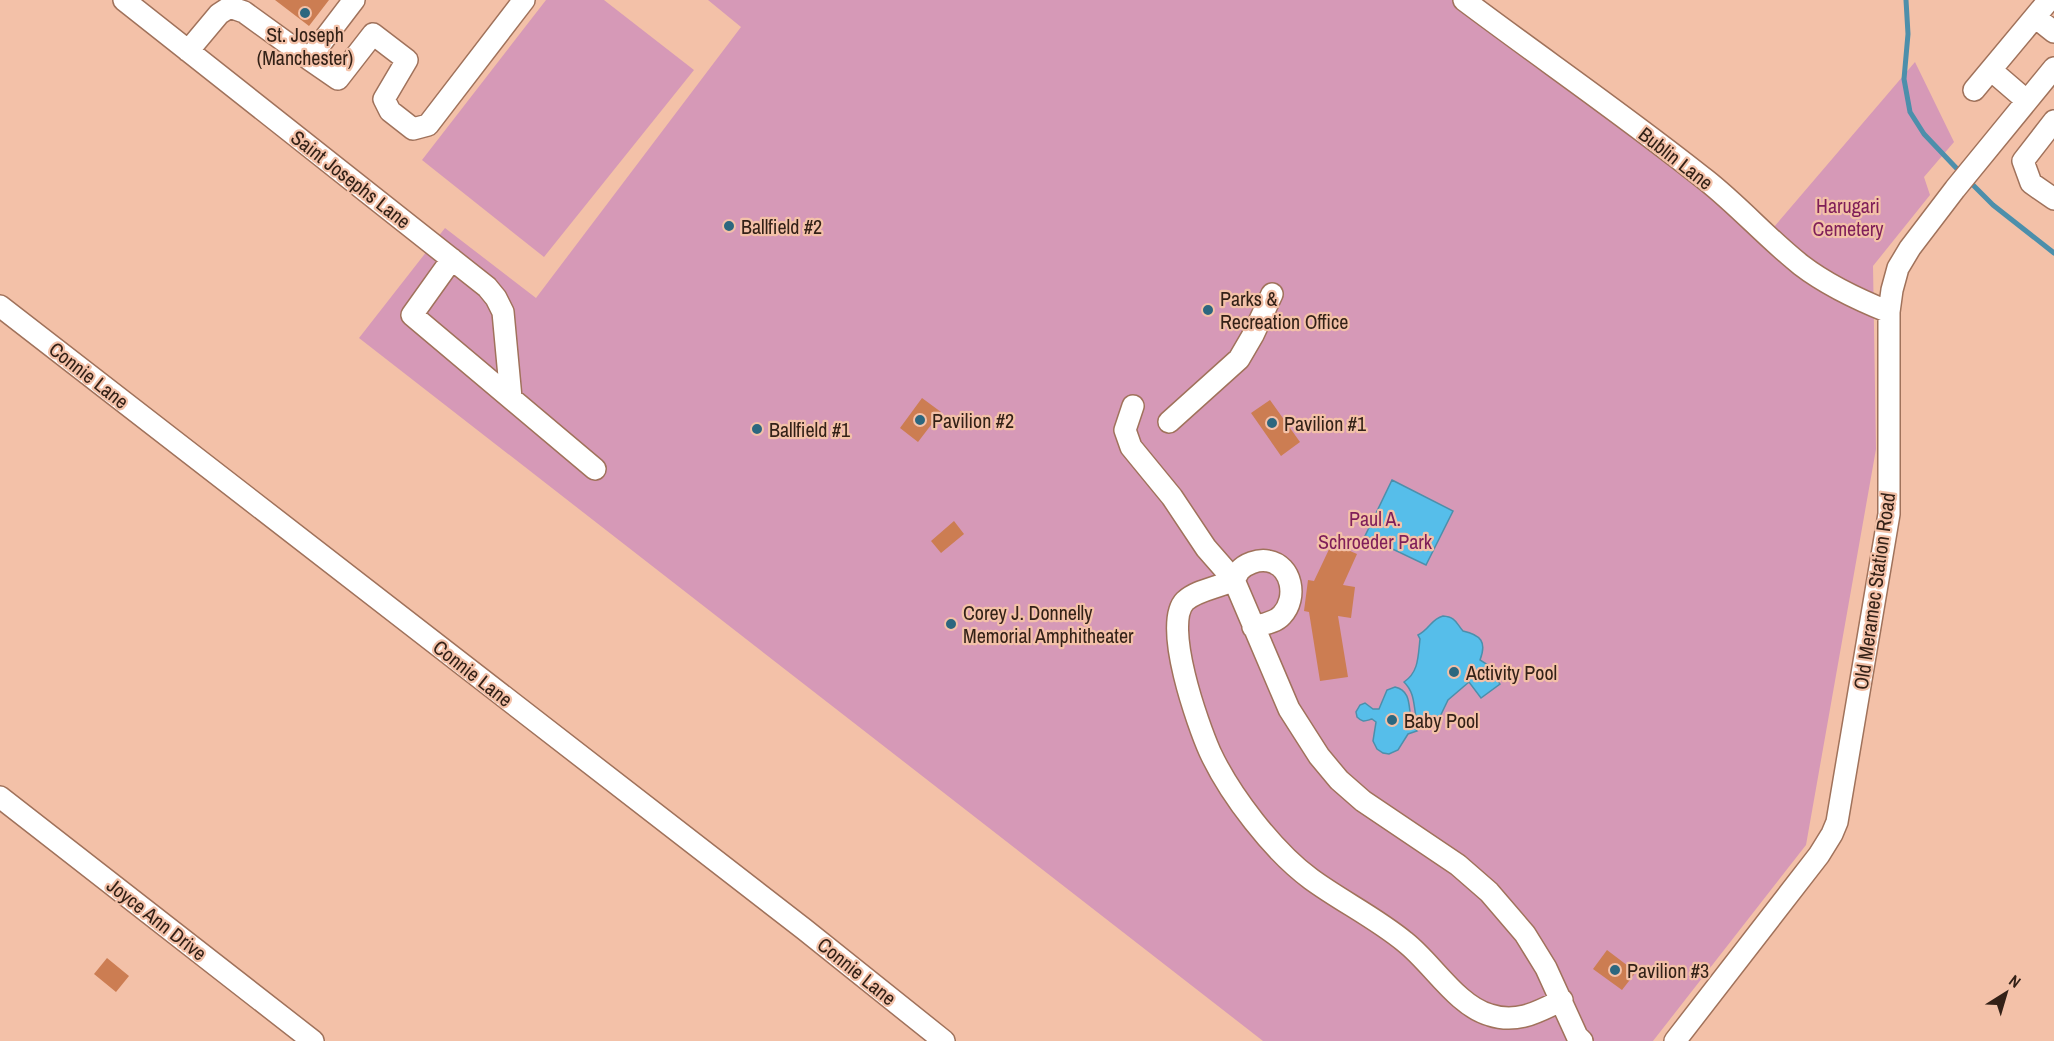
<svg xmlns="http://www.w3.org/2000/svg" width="2054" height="1041" font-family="'Archivo Narrow',sans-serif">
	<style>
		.green { fill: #d699b7 }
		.water { fill: #56beea; stroke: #4c8fab; stroke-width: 1.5 }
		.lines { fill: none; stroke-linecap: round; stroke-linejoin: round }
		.stream { stroke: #4c8fab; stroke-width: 5 }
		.building { fill: #cc7d52 }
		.minor-casing { stroke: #a0725b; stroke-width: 24 }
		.minor { stroke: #fff; stroke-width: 21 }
		.poi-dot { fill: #2c677f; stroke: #f3c1a8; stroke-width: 2 }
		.labels { text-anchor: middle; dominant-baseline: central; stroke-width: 4.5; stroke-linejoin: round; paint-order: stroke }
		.poi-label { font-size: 20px; fill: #332117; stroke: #f3c1a8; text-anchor: start }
		.street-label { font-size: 20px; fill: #332117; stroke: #f3c1a8 }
		.park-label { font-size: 20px; fill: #801f59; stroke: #f3c1a8 }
	</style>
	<rect width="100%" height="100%" fill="#f3c1a8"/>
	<!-- green -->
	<path class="green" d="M546,0H604L694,70L544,257L422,160Z
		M708,0H1460L1768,234L1915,62L1954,142L1924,177L1930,195L1873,266L1876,449L1806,845L1653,1041H1263L359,338L445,228L536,298L741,27Z"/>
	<!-- water -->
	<path class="water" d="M1392,480L1453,511L1426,565L1365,536Z
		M1443,616C1456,617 1456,623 1463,631C1481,635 1487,642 1480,660L1488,665L1500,684L1481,698L1469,682L1448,700L1436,725L1427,728L1417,721C1413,707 1416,694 1404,682C1419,672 1418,656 1420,639L1418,635C1430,629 1431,619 1443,616Z
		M1395,687C1417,692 1404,719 1417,731L1408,734L1398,750L1389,754L1383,753L1377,749L1373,741L1376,722L1372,719C1365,721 1363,723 1357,717L1356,712L1360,705L1365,703L1373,709H1379L1387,690Z"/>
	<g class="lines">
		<!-- stream -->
		<path class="stream" d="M1906,0L1908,34L1904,79L1910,112L1924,134L1961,173
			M1968,180L1993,205L2054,253"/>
	</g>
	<!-- building -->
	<path class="building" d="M275,0H329L309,26Z
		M922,398L941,412L918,442L900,428Z
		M1270,400L1300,442L1281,456L1251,413Z
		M954,521L964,534L941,553L931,541Z
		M1332,543L1357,554L1343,585L1355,587L1351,618L1338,616L1348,677L1320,681L1309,612L1304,611L1308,580L1314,581Z
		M1607,950L1636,972L1622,990L1593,969Z
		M107,958L129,976L116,992L94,974Z"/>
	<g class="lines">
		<defs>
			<path id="minor" d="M124,0L487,287L496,298L503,312L511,398
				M1464,0C1544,60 1627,117 1706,180C1739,206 1768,239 1801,265C1827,285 1859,300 1889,312
				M2035,17L2054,32
				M188,51L219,14L230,7L244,12L309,59L354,0
				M309,59L338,79L373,34L407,60L384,99L390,111L413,129L428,125L524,0
				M1991,70L2027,101
				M1974,90L2049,0
				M2054,121L2023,161L2031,183L2054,199
				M452,259L412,315L595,469
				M0,306L804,929L944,1041
				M1133,406L1125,430L1131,447L1172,497L1206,548L1234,580L1289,709L1319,756L1339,780L1363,801L1458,865L1489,892L1525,934L1546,968L1577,1036L1582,1041
				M1169,422L1239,359L1253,335L1272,294
				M1253,627C1263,624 1275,623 1282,615C1298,598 1292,565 1268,561C1258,559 1245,564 1239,571C1236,576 1236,579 1231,581C1217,588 1197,590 1185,601C1162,624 1198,725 1210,752C1230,795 1273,851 1311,879C1341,901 1376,918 1405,942C1432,963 1457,1006 1490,1015C1517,1024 1538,1012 1562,1000
				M0,797L313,1041
				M1675,1041L1819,855L1832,834L1837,822L1889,514V312L1892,290L1898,268L1910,248L1955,189L2054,68"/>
		</defs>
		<!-- minor casing -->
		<use href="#minor" class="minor-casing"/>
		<!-- minor -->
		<use href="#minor" class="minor"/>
	</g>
	<!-- markers -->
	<g class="poi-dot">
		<circle cx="305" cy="13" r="6"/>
		<circle cx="729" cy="226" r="6"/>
		<circle cx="1208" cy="310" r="6"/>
		<circle cx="920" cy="420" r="6"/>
		<circle cx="1272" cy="423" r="6"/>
		<circle cx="757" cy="429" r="6"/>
		<circle cx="951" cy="624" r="6"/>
		<circle cx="1454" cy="672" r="6"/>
		<circle cx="1392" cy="720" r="6"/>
		<circle cx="1615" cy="970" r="6"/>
	</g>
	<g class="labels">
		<!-- poi labels -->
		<g class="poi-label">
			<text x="305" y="34" text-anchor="middle">St. Joseph<tspan x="305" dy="23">(Manchester)</tspan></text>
			<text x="741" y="226">Ballfield #2</text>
			<text x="1220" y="298">Parks &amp;<tspan x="1220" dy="23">Recreation Office</tspan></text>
			<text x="932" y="420">Pavilion #2</text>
			<text x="1284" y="423">Pavilion #1</text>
			<text x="769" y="429">Ballfield #1</text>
			<text x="963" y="612">Corey J. Donnelly<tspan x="963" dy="23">Memorial Amphitheater</tspan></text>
			<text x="1466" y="672">Activity Pool</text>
			<text x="1404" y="720">Baby Pool</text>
			<text x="1627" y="970">Pavilion #3</text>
		</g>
		<!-- street labels -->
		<g class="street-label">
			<text transform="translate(1676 158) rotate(38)">Bublin Lane</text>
			<text transform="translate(351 179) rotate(38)">Saint Josephs Lane</text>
			<text transform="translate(89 375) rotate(38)">Connie Lane</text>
			<text transform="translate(1874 591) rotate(-82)">Old Meramec Station Road</text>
			<text transform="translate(473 673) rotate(38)">Connie Lane</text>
			<text transform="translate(157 919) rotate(38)">Joyce Ann Drive</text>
			<text transform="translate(857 971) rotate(39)">Connie Lane</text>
		</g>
		<!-- park labels -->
		<g class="park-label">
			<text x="1848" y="205">Harugari<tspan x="1848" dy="23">Cemetery</tspan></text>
			<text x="1375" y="518">Paul A.<tspan x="1375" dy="23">Schroeder Park</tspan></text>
		</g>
	</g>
	<!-- north arrow -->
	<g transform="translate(2006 993) rotate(37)" stroke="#f3c1a8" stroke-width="4.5" paint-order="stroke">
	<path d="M0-4.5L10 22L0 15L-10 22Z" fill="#332117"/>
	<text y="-9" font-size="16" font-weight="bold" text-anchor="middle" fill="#332117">N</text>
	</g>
</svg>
